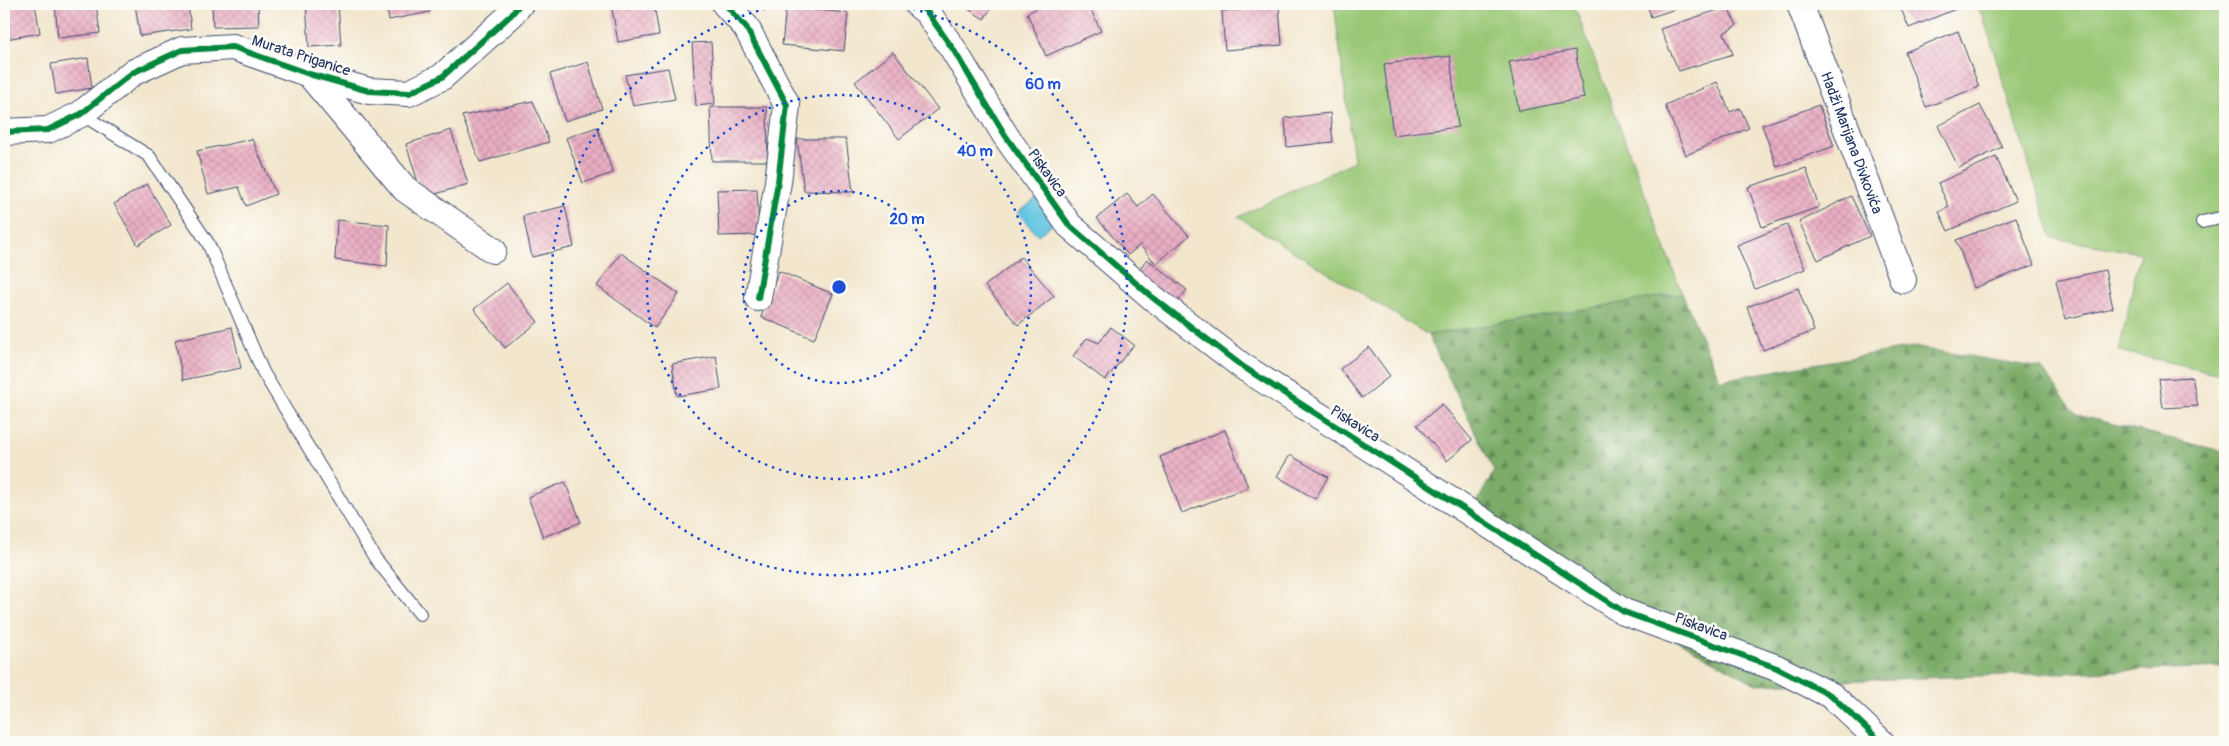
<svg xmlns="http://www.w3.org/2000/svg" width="2229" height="746" font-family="Pangolin,sans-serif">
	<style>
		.grass { fill: #9ac876; stroke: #5a7c6a }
		.forest { fill: url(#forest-firs); stroke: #4b6e62 }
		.water { fill: #63c5e1; stroke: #3f7aa0 }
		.building { fill: url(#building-cross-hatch) }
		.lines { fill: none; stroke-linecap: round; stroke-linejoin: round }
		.lane-casing { stroke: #3b4a6e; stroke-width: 14 }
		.street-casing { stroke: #3b4a6e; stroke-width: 28 }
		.lane { stroke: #fff; stroke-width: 12 }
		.street { stroke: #fff; stroke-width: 26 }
		.cycleway-casing { stroke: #fdfcf7; stroke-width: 9 }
		.cycleway { stroke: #00873e; stroke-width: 6 }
		.ring { fill: none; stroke: #1d4ed8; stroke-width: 2.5; stroke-dasharray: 2.5 5 }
		.labels { text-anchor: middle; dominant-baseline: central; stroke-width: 5; stroke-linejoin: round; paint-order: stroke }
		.street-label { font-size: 15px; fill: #1b2f5e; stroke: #fdfcf7 }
		.centre { fill: #1d4ed8; stroke: #fdfcf7; stroke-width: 2.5 }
		.ring-label { font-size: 15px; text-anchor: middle; font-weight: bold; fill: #1d4ed8; stroke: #fdfcf7; stroke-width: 5; stroke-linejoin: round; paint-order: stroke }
	</style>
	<defs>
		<pattern id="forest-firs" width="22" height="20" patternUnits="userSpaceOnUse" patternTransform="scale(1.25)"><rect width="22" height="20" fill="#7bac67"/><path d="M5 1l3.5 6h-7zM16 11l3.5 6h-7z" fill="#648c58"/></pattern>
		<pattern id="building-cross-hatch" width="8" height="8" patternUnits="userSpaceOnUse" patternTransform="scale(1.25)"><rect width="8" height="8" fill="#eaaec3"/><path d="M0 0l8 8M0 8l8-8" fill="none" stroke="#c896aa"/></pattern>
	</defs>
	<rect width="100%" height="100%" fill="#fdfcf7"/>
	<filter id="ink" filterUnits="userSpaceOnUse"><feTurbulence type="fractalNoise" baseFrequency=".02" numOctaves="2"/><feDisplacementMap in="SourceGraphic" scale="10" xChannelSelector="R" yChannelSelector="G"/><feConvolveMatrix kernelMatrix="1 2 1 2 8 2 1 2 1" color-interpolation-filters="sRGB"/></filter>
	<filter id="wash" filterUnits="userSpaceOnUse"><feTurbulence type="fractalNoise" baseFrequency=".0096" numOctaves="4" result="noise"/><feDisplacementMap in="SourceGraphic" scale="20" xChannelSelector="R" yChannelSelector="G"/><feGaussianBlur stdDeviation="1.12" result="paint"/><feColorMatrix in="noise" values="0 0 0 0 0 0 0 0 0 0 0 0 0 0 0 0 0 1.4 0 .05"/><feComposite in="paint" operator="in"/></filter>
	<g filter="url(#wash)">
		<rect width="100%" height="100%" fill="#f2e6cc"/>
		<!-- grass -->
		<path class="grass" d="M1334,4H1574L1682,293L1428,335L1238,217L1354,161Z
			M1975,4H2225V375L2119,351L2140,253L2052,238L1983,17Z"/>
		<!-- forest -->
		<path class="forest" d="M1682,293L1720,380L1913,347L2041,368L2077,415L2225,452V667L1756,684L1465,524L1494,471L1428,335Z"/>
		<!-- water -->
		<path class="water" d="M1050,189L1068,213L1038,235L1017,213Z"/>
		<g id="blocks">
			<!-- building -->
			<path class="building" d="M4,4H35L40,33L6,39Z
				M55,4H96L100,33L58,38Z
				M135,4H188L191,29L140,36Z
				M212,4H258L259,26L213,27Z
				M306,4H338L341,45L309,47Z
				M386,4H428L430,12L389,20Z
				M611,4H654L659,35L618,42Z
				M960,4H994L984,19Z
				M1046,4H1088L1101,31L1046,56L1027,13Z
				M1647,4H1691L1651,17Z
				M1899,4H1963V6L1909,28Z
				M786,7L848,13L844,51L782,45Z
				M1279,7L1282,45L1225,50L1222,11Z
				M1727,7L1737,25L1724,33L1733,54L1679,71L1660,29Z
				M1958,31L1979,87L1926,107L1905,52Z
				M711,42L715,104L696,106L692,43Z
				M1575,50L1584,98L1519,111L1509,62Z
				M893,52L938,109L899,139L855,82Z
				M4,56H7L11,98H4Z
				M1450,56L1458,127L1393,135L1384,64Z
				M88,58L92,88L56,94L51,64Z
				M588,62L602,109L565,121L550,74Z
				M668,68L675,99L633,106L625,75Z
				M1717,82L1730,112L1740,108L1749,128L1686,155L1665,105Z
				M533,101L549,142L480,162L462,116Z
				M1819,105L1834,146L1777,167L1762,125Z
				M1980,105L2002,147L1959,168L1938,126Z
				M710,107H767L768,161H712Z
				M1330,113L1333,142L1287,147L1285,118Z
				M597,127L613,173L583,183L566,138Z
				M451,130L468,184L423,198L406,144Z
				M252,139L276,194L246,206L239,187L208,194L197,151Z
				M797,139H846L853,192L804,191Z
				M1996,157L2016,201L1948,231L1939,212L1949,207L1938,183Z
				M1806,168L1819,207L1762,227L1748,187Z
				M147,184L171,225L138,245L114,204Z
				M757,189L759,235L719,236L717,190Z
				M1127,194L1138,207L1153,194L1189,236L1156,264L1140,245L1128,255L1097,218Z
				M1851,196L1870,236L1818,260L1799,222Z
				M565,206L574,247L532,257L523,216Z
				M2016,217L2034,265L1974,288L1956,240Z
				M337,220L389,225L387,266L335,260Z
				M1787,225L1805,269L1755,289L1737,245Z
				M621,253L679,294L655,328L597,286Z
				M1021,257L1054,296L1018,325L985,286Z
				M1147,259L1187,290L1166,317L1126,286Z
				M2105,270L2113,308L2065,319L2056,281Z
				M779,271L833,294L814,339L761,317Z
				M507,283L538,322L505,348L474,309Z
				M1798,288L1814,331L1763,350L1747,307Z
				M232,327L241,368L183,380L175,340Z
				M1111,327L1134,345L1105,380L1073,356L1087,338L1099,343Z
				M1369,347L1390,376L1362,398L1340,369Z
				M716,356L721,389L677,396L672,364Z
				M2192,377L2198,406L2163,408L2159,379Z
				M1442,404L1472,440L1447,461L1417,425Z
				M1225,430L1248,487L1182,513L1160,457Z
				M1290,455L1328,477L1315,499L1277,476Z
				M565,482L581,522L543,537L528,497Z"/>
		</g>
	</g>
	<g filter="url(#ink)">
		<use href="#blocks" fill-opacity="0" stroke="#3b4a6e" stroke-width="1"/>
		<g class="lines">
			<defs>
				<path id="lane" d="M81,114L149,156L208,243L263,372L375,558L420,614
					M2202,222L2225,217"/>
				<g id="street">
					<path d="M725,4L746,27L787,105L778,182L758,298"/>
					<path d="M917,4L927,12L953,49L1005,135L1069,225L1152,297L1242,366L1624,612L1777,668L1832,696L1881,742"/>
					<path id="s1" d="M1800,4L1903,280"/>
					<path d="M309,74L405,189L493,250"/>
					<path d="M4,132L48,130L81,114L132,73L182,50L233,47L309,74L369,91L409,93L442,77L512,14L520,4"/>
				</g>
			</defs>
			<!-- lane casing -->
			<use href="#lane" class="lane-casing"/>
			<!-- street casing -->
			<use href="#street" class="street-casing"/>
			<!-- lane -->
			<use href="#lane" class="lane"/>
			<!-- street -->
			<use href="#street" class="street"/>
			<defs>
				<path id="cycleway" d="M725,4L746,27L787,105L778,182L758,298
					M917,4L927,12L953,49L1005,135L1069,225L1152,297L1242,366L1624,612L1777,668L1832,696L1881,742
					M4,132L48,130L81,114L132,73L182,50L233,47L309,74L369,91L409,93L442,77L512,14L520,4"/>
			</defs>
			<!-- cycleway casing -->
			<use href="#cycleway" class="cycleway-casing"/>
			<!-- cycleway -->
			<use href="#cycleway" class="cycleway"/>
		</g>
	</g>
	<!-- distance rings -->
	<g class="ring">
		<circle cx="839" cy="287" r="96"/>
		<circle cx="839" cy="287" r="192"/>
		<path d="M891 4A288 288 0 1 1 787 4"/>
	</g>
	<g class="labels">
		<!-- street labels -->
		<g class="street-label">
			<text transform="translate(301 56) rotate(18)">Murata Priganice</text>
			<text stroke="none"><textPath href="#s1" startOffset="148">Hadži Marijana Divkovića</textPath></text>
			<text transform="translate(1047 173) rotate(54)">Piskavica</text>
			<text transform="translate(1355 424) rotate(32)">Piskavica</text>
			<text transform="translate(1701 627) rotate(20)">Piskavica</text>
		</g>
	</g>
	<circle cx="839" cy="287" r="8" class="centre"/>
	<g class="ring-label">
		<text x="1043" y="89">60 m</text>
		<text x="975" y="156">40 m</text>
		<text x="907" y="224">20 m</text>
	</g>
	<!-- margin -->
	<rect width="2229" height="746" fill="none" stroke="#fdfcf7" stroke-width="20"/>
</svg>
